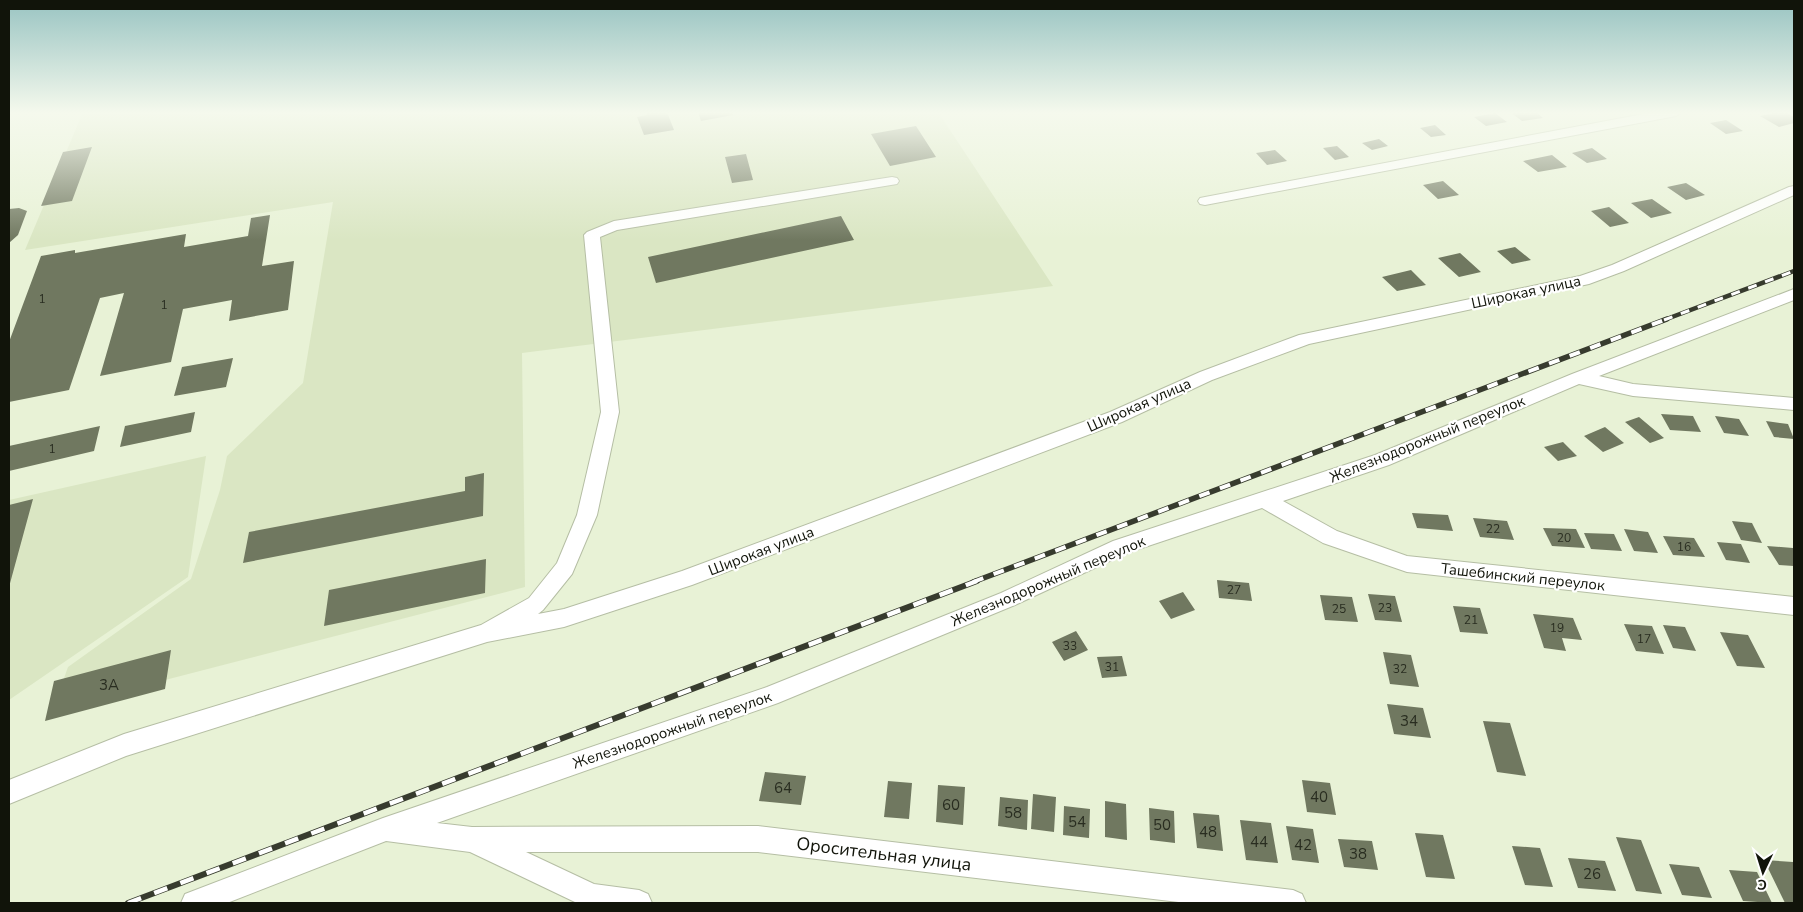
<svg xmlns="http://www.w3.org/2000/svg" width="1803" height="912" font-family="'Nunito Sans',sans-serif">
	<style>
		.built { fill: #dae6c3 }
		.building { fill: #707860 }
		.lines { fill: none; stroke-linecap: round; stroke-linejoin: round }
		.street-casing { stroke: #b5bea4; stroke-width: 2 }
		.street { fill: #fff; fill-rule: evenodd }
		.rail-far2-casing { stroke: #373b2e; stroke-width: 4.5 }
		.rail-far1-casing { stroke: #373b2e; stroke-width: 5.5 }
		.rail-casing { stroke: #373b2e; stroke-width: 6 }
		.rail-far2 { stroke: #fff; stroke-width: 3; stroke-dasharray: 9; stroke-linecap: butt }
		.rail-far1 { stroke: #fff; stroke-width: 4; stroke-dasharray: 11; stroke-linecap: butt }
		.rail { stroke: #fff; stroke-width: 4.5; stroke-dasharray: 14; stroke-linecap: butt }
		.labels { text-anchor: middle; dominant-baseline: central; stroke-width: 4.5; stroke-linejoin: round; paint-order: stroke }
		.number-label { font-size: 12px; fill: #292d20 }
		.street-label { font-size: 15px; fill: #11140a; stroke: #fff }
		.near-number-label { font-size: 15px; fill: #292d20 }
		.near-street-label { font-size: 18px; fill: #11140a; stroke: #fff }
	</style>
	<rect width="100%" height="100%" fill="#e8f2d6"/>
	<!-- built -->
	<path class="built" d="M83,112H938L1053,286L522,353L525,587L53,709L68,667L191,579L220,490L227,456L303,383L333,202L25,250Z
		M206,456L188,577L9,700V500Z"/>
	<!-- building -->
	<path class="building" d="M646,112H667L674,130L644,135L637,117L647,115Z
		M698,112H732L733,115L701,121Z
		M1510,112H1536L1543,118L1522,121Z
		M1778,112H1785L1794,117V123L1779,127L1760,116Z
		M1495,113L1507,122L1486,126L1474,117Z
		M1726,120L1743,131L1726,134L1710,123Z
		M1435,125L1446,135L1431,137L1420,128Z
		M916,126L936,157L890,166L871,134Z
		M1379,139L1388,146L1372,150L1362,143Z
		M1337,146L1349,157L1335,160L1323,148Z
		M92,147L72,201L41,206L63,152Z
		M1592,148L1607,159L1587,163L1572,153Z
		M1275,150L1287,161L1267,165L1256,153Z
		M746,154L753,180L732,183L725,157Z
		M1552,155L1567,167L1538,172L1523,161Z
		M1443,181L1459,195L1438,199L1423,185Z
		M1686,183L1705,195L1686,200L1667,187Z
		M1652,199L1672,213L1651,218L1631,203Z
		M1609,207L1629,223L1610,227L1591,211Z
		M19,208L27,211L18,235L9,243V209Z
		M270,215L262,266L294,261L288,310L229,321L232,300L183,309L171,362L100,376L124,293L100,298L69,390L9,402V342L41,256L75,250V253L186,234L184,247L248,236L251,218Z
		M841,216L854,240L656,283L648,257Z
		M1515,247L1531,260L1512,264L1497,251Z
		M1460,253L1481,272L1459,277L1438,258Z
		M1411,270L1426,285L1397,291L1382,277Z
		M233,358L226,387L174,396L182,367Z
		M195,412L191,432L120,447L125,426Z
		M1661,414L1693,416L1701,432L1670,430Z
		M1715,416L1739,419L1749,436L1724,433Z
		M1639,417L1664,438L1650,443L1625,422Z
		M1766,421L1788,424L1794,439L1774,437Z
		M100,426L94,451L9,471V446Z
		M1605,427L1624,443L1603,452L1584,436Z
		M1563,442L1577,456L1558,461L1544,447Z
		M484,473L483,516L243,563L249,532L465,491V477Z
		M33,499L9,587V505Z
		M1412,513L1448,515L1453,531L1417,528Z
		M1473,518L1507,521L1514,540L1480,537Z
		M1732,521L1752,523L1762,543L1741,540Z
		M1543,528L1576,529L1585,548L1552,546Z
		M1624,529L1648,532L1658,553L1634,551Z
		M1584,533L1614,534L1622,551L1591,549Z
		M1663,536L1694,538L1705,557L1673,555Z
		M1717,542L1741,544L1750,563L1726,560Z
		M1767,546L1793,548L1794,566L1779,565Z
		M486,559L485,593L324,626L329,590Z
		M1217,580L1249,583L1252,601L1219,598Z
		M1183,592L1195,610L1171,619L1159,601Z
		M1368,594L1395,596L1402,622L1375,620Z
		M1320,595L1352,597L1358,622L1325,620Z
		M1453,606L1480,608L1488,634L1460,632Z
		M1533,614L1573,618L1582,640L1562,638L1566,651L1544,648Z
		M1624,624L1652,626L1664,654L1636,651Z
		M1663,625L1685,627L1696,651L1673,648Z
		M1076,631L1088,650L1064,661L1052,642Z
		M1720,632L1748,635L1765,668L1737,666Z
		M171,650L165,689L45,721L54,681Z
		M1383,652L1411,655L1419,687L1390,684Z
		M1122,656L1127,676L1102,678L1097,657Z
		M1387,704L1423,708L1431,738L1394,734Z
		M1483,721L1510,723L1526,776L1497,772Z
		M765,772L806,776L801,805L759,801Z
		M1302,780L1330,783L1336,815L1307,812Z
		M888,781L912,783L909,819L884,817Z
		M938,785L965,787L963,825L936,822Z
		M1033,794L1056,797L1054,832L1031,829Z
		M1000,797L1028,800L1027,830L998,826Z
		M1105,801L1126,804L1127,840L1105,837Z
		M1064,806L1090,809L1089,838L1063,835Z
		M1149,808L1174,811L1175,843L1150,840Z
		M1193,813L1219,815L1223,851L1197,848Z
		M1240,820L1271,823L1278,863L1246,860Z
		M1286,826L1313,829L1319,863L1292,860Z
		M1415,833L1443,835L1455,879L1426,877Z
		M1616,837L1641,840L1662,894L1636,891Z
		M1338,839L1372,841L1378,870L1344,867Z
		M1512,846L1540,848L1553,887L1525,885Z
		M1568,858L1605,861L1616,891L1578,888Z
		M1764,860L1793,862L1794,903H1785Z
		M1669,864L1699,867L1712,898L1682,895Z
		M1729,870L1757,872L1772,903L1743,901Z"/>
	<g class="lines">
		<defs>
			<path id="street" d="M1654,112H1682L1676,116L1205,205L1200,204L1198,201L1200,198L1205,197Z
				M892,177L897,178L899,181L897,184L617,230L600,237L619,412L597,515L572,574L543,610L538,614L564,609L682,571L1110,412L1200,372L1299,335L1580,276L1612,265L1789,187L1794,186V195L1624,271L1589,284L1309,344L1212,380L1122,422L692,585L564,627L487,642L126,756L9,804V780L124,734L481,625L529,598L557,563L577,515L601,412L584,235L587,232L614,221Z
				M1794,289V300L1599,376L1633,384L1794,398V410L1633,396L1579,384L1389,465L1283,501L1337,531L1407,556L1794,597V615L1407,572L1323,543L1262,508L1127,553L1015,605L778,703L437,823L472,827L758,826L1293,890L1302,894L1306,903H1187L758,852H526L594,884L639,890L648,894L652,903H577L470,852L386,841L227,903H181L185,894L383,818L767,687L1001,593L1113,541L1375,455L1572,374Z"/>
		</defs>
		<!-- street casing -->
		<use href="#street" class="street-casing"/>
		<!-- street -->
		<use href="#street" class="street"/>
		<defs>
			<path id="rail-far2" d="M1664,320L1794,271"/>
			<path id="rail-far1" d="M973,582L1667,319"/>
			<path id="rail" d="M128,903L977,581"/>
		</defs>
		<!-- rail-far2 casing -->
		<use href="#rail-far2" class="rail-far2-casing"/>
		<!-- rail-far1 casing -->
		<use href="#rail-far1" class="rail-far1-casing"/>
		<!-- rail casing -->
		<use href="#rail" class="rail-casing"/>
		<!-- rail-far2 -->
		<use href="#rail-far2" class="rail-far2"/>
		<!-- rail-far1 -->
		<use href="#rail-far1" class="rail-far1"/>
		<!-- rail -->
		<use href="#rail" class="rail"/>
	</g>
	<!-- sky -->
	<linearGradient id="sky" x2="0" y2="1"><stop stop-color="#99c4c2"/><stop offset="0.47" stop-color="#f5f9ed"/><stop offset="1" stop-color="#f5f9ed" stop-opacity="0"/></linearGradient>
	<rect width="1803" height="240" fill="url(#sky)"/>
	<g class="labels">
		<!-- number labels -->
		<g class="number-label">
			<text x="42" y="299">1</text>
			<text x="164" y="305">1</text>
			<text x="52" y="449">1</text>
			<text x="1493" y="529">22</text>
			<text x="1564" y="538">20</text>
			<text x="1684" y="547">16</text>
			<text x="1234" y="590">27</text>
			<text x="1385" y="608">23</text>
			<text x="1339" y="609">25</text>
			<text x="1471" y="620">21</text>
			<text x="1557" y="628">19</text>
			<text x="1644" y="639">17</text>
			<text x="1070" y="646">33</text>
			<text x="1112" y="667">31</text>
			<text x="1400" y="669">32</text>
		</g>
		<!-- street labels -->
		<g class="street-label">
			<text transform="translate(1526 292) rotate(-12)">Широкая улица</text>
			<text transform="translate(1139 405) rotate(-24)">Широкая улица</text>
			<text transform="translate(1427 439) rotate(-22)">Железнодорожный переулок</text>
			<text transform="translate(761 551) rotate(-21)">Широкая улица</text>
			<text transform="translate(1523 577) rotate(6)">Ташебинский переулок</text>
			<text transform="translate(1048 581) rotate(-23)">Железнодорожный переулок</text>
			<text transform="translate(672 730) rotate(-19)">Железнодорожный переулок</text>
		</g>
		<!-- near-number labels -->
		<g class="near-number-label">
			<text x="109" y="685">3А</text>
			<text x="1409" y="721">34</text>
			<text x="783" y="788">64</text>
			<text x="1319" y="797">40</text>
			<text x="951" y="805">60</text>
			<text x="1013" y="813">58</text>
			<text x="1077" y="822">54</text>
			<text x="1162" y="825">50</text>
			<text x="1208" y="832">48</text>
			<text x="1259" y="842">44</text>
			<text x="1303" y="845">42</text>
			<text x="1358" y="854">38</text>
			<text x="1592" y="874">26</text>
		</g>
		<!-- near-street labels -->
		<g class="near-street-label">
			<text transform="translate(884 854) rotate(7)">Оросительная улица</text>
		</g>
	</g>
	<!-- border -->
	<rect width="1803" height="912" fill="none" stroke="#11140a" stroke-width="20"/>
	<!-- north arrow -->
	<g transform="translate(1763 872) rotate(184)" stroke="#ffffff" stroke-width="4" paint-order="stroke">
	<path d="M0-4L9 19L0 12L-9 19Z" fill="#11140a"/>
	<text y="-8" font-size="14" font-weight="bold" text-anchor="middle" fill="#11140a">С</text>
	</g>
</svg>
